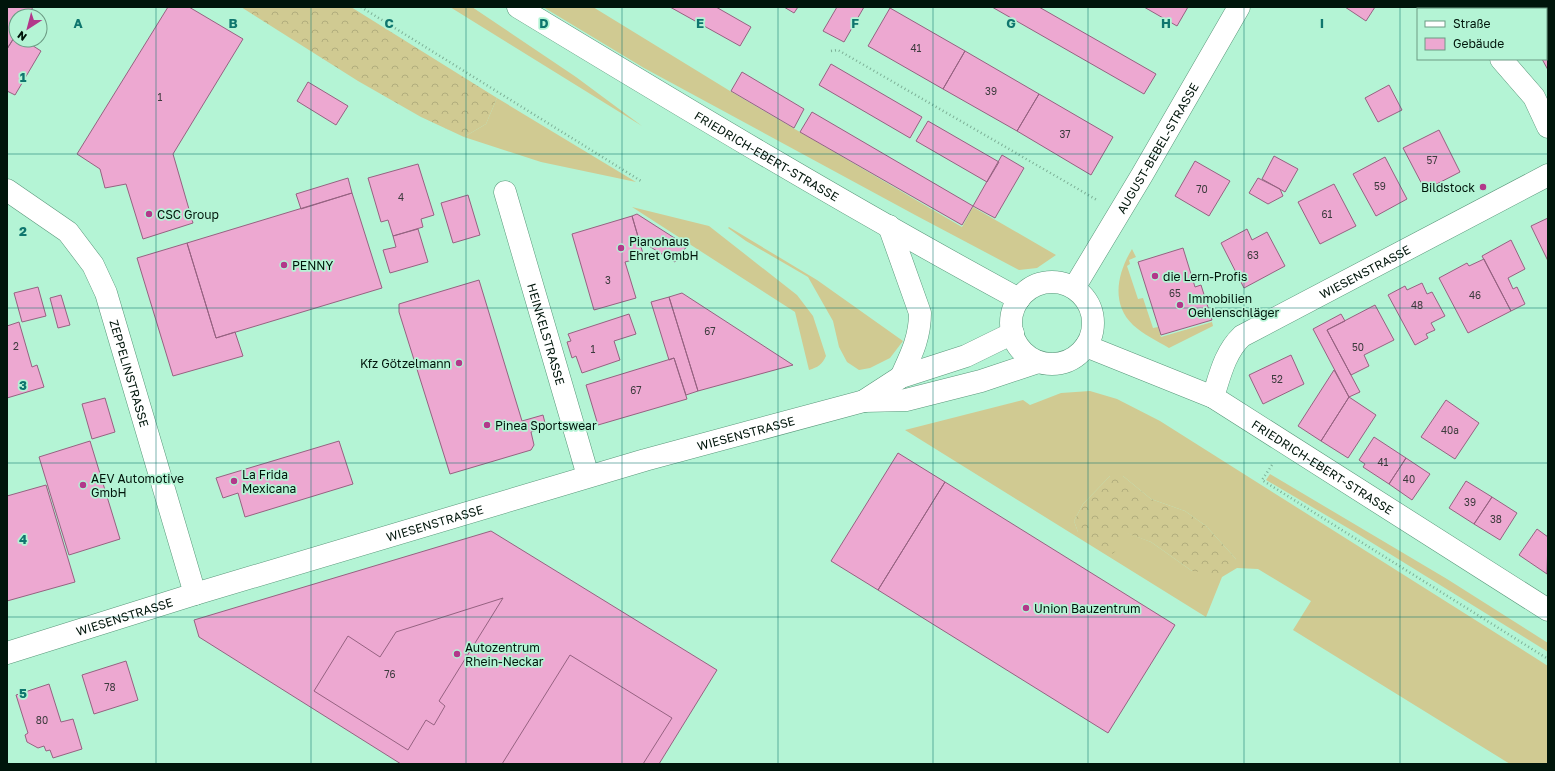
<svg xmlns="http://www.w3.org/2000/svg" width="1555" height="771" font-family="'Golos Text',sans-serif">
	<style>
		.grass { fill: #d0ca92; fill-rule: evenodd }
		.forest { fill: url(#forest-crowns) }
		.building { fill: #eda8d1; stroke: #966281 }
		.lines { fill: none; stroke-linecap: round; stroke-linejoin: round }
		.minor-casing { stroke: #59977a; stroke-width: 23 }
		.path { stroke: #7db097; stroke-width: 2.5; stroke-dasharray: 1 3; stroke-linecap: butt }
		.minor { stroke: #fff; stroke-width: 22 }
		.grid { fill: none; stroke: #0f766e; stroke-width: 1; stroke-opacity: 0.55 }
		.poi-dot { fill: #b2388a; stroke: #b4f4d5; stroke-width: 1.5 }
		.labels { text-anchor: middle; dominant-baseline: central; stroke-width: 3.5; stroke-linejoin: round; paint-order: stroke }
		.number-label { font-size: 10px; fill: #3b3a3c }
		.street-label { font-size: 12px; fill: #00150b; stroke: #b4f4d5 }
		.poi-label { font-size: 12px; fill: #00150b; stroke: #b4f4d5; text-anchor: start }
		.grid-label { font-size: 13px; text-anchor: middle; font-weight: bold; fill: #0f766e; stroke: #b4f4d5; stroke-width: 3.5; stroke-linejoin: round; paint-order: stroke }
	</style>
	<defs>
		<pattern id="forest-crowns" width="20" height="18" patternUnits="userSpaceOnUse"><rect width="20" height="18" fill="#d0ca92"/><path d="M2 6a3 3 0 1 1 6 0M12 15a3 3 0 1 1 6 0" fill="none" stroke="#b1ad7d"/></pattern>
	</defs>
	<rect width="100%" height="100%" fill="#b4f4d5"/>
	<!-- grass -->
	<path class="grass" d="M450,7H472L576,77L642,126Z
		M543,7H593L730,91L962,227L973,207L1056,255L1037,268L1019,270L917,216L644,68Z
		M497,98L636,182L541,162L464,137L486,124Z
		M632,207L709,226L797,295L813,316L826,356C822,365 818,367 809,370L795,312Z
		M729,227L817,280L903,341L890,358L870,368L859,370L847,362L839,347L833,321L808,277L746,241L728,228Z
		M1132,249L1136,257L1129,260L1130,264L1127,266L1138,299L1143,298L1153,328L1158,327L1161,337L1212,322L1213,326L1169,348C1157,341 1143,334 1133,325C1110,303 1118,272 1132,249Z
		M1090,391L1117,399L1160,421L1548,666V764H1510L1293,630L1311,601L1258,569L1237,568L1222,577L1206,617L905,430L1023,400L1030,405L1061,393ZM1110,476H1123L1151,499L1185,511L1206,526L1236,559L1192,571L1151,542L1125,532H1078L1074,521L1083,504Z
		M1270,474L1447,579L1548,643V652L1353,531L1266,480Z"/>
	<!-- forest -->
	<path class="forest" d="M241,7H351L497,98L486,124L464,137L421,117L358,81Z
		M1110,476H1123L1151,499L1185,511L1206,526L1236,559L1231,566L1219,574L1192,571L1151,542L1126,533L1121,545L1113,554L1078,532L1074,521L1083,504Z"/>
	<!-- building -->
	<path class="building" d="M7,7H33L28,16H16V34L7,49Z
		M168,7H189L243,39L173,154L193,223L143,239L126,184L105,188L100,169L77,154Z
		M670,7H716L751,27L740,46Z
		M784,7H798L794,13Z
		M837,7H864L844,42L823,31Z
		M992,7H1039L1156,74L1144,94Z
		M1144,7H1188L1177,26Z
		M1345,7H1375L1366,21Z
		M890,8L965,51L943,89L868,46Z
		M16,35V40H24L41,51L15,95L7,91V49Z
		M1548,39V70L1542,59H1546V40Z
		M965,51L1039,94L1017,131L943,89Z
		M831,64L922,117L910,138L819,85Z
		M742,72L804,109L794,128L731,91Z
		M308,82L348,106L336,125L297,101Z
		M1389,85L1402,110L1378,122L1365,98Z
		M1039,94L1113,137L1091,175L1017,131Z
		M812,112L973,206L962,225L800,132Z
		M928,121L999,162L987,182L916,141Z
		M1439,130L1460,172L1425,190L1403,148Z
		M1002,155L1024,168L995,218L973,206Z
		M1274,156L1298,169L1285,192L1262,179Z
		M1385,157L1407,199L1376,216L1353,174Z
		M1195,161L1230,181L1209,216L1175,196Z
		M418,164L434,215L421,219L423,227L393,236L388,220L381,222L368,178Z
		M348,178L352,193L301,209L296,194Z
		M1258,178L1280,189L1283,196L1268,204L1249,193Z
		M1334,184L1356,226L1320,244L1298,202Z
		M352,193L382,288L216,338L187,243Z
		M468,195L480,235L453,243L441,203Z
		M637,214L687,246L675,262L639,240L632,216Z
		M632,216L644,257L625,262L636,298L594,310L572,234Z
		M1548,218V261L1531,226Z
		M418,229L428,262L390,273L383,250L396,247L393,236Z
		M1247,229L1252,240L1267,232L1285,266L1244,288L1221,243Z
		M1511,240L1525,269L1508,278L1513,289L1517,287L1525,304L1511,311L1482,256Z
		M187,243L216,338L235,332L243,356L173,376L137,258Z
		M1183,248L1195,287L1201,285L1212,320L1161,335L1138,262Z
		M1484,259L1511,311L1468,333L1439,278L1467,263L1469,266Z
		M479,280L522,421L543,415L546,427L531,432L534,445L531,450L450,474L399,312V304Z
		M1422,283L1427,294L1432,292L1445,316L1431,323L1435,330L1426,334L1428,338L1415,345L1388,295L1405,286L1407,290Z
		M38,287L46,316L22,322L14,293Z
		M682,293L793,365L698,391L669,297Z
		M61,295L70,325L58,328L50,298Z
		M669,297L698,391L686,395L674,358L669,360L651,302Z
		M1375,305L1394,340L1364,355L1369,366L1351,375L1327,330Z
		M629,314L636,334L614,341L620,360L582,373L576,356L572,358L567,342L571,341L568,334Z
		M1341,314L1345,321L1327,330L1360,392L1349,397L1313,329Z
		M19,322L32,367L37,365L44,387L7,398V326Z
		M1291,355L1304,384L1263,404L1249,375Z
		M674,358L687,399L598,425L586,385Z
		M1334,370L1349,397L1321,441L1298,426Z
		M1349,397L1376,415L1348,458L1321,441Z
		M105,398L115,432L92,439L82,404Z
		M1446,400L1479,423L1455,459L1421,437Z
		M1374,437L1406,458L1389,484L1363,467L1365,464L1359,460Z
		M90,441L120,539L69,555L39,457Z
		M339,441L353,484L245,517L238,493L223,498L216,478Z
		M898,453L945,482L878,590L831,561Z
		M1406,458L1430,474L1412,500L1389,484Z
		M1466,481L1492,497L1474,524L1449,508Z
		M945,482L1175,625L1108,733L878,590Z
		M46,485L75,582L7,601V496Z
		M1492,497L1517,513L1500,540L1474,524Z
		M1537,529L1548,537L1547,574L1519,555Z
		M491,531L717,670L659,764H401L199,637L194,620Z
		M503,598L439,701L445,706L434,725L426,720L408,750L314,691L348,636L380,657L396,632Z
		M570,655L672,718L643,764H502Z
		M126,661L138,700L94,714L82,675Z
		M49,684L61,722L73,719L82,749L53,758L50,750L46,751L44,746L38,748L27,742L25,735L28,733L16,695Z"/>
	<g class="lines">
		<defs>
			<g id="minor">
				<path id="s1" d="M518,7C683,107 849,207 1019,299"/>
				<path d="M1453,7L1455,9"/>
				<path d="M1501,59L1534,97L1548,127"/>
				<path id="s2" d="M7,190L68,232L93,265L106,293L195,594"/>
				<path id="s3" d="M505,192L588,476"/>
				<path d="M889,226L920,313C920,338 911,355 901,377"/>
				<circle cx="1052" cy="323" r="41"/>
				<path id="s4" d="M1074,288L1142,175L1239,7"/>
				<path id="s5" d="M1086,346L1213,397L1548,610"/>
				<path id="s6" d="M1213,397C1220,375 1225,352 1242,336L1548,175"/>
				<path d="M864,401L901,377L966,356L1013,333"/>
				<path id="s7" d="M7,653L195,594L645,460L864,401L906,400L981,381L1038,362"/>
			</g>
		</defs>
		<!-- minor casing -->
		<use href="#minor" class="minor-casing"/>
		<!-- path -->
		<path class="path" d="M361,7L641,181
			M831,51L838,50L1097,200
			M1272,465L1262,480L1548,659"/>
		<!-- minor -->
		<use href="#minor" class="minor"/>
	</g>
	<!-- grid -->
	<path class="grid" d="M156,7V764M311,7V764M466,7V764M622,7V764M778,7V764M933,7V764M1088,7V764M1244,7V764M1400,7V764M7,154H1548M7,308H1548M7,463H1548M7,617H1548"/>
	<!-- markers -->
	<g class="poi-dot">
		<circle cx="1483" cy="187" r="4"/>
		<circle cx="149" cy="214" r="4"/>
		<circle cx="621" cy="248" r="4"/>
		<circle cx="284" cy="265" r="4"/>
		<circle cx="1155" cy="276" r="4"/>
		<circle cx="1180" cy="305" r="4"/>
		<circle cx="459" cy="363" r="4"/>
		<circle cx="487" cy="425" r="4"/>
		<circle cx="234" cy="481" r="4"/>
		<circle cx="83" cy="485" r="4"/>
		<circle cx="1026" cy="608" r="4"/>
		<circle cx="457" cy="654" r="4"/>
	</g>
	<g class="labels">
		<!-- number labels -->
		<g class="number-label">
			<text x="916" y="48">41</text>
			<text x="991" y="91">39</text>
			<text x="160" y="97">1</text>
			<text x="1065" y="134">37</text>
			<text x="1432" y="160">57</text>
			<text x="1380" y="186">59</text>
			<text x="1202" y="189">70</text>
			<text x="401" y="197">4</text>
			<text x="1327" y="214">61</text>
			<text x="1253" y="255">63</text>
			<text x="608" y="280">3</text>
			<text x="1175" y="293">65</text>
			<text x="1475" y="295">46</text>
			<text x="1417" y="305">48</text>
			<text x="710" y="331">67</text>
			<text x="16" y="346">2</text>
			<text x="1358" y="347">50</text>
			<text x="593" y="349">1</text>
			<text x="1277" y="379">52</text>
			<text x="636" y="390">67</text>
			<text x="1450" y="430">40a</text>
			<text x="1383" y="462">41</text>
			<text x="1409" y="479">40</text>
			<text x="1470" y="502">39</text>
			<text x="1496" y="519">38</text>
			<text x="390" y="674">76</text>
			<text x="110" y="687">78</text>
			<text x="42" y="720">80</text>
		</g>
		<!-- street labels -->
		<g class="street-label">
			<text stroke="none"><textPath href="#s4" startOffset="163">AUGUST-BEBEL-STRASSE</textPath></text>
			<text stroke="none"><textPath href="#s1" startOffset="290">FRIEDRICH-EBERT-STRASSE</textPath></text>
			<text stroke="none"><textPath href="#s6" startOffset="207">WIESENSTRASSE</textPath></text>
			<text stroke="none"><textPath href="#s3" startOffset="148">HEINKELSTRASSE</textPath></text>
			<text stroke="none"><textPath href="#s2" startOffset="230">ZEPPELINSTRASSE</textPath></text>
			<text stroke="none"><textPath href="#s7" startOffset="771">WIESENSTRASSE</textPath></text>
			<text stroke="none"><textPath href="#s5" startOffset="267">FRIEDRICH-EBERT-STRASSE</textPath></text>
			<text stroke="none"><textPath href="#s7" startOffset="447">WIESENSTRASSE</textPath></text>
			<text stroke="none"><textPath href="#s7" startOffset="123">WIESENSTRASSE</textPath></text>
		</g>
		<!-- poi labels -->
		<g class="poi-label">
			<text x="1475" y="187" text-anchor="end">Bildstock</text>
			<text x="157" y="214">CSC Group</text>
			<text x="629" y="241">Pianohaus<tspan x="629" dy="14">Ehret GmbH</tspan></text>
			<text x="292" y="265">PENNY</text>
			<text x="1163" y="276">die Lern-Profis</text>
			<text x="1188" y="298">Immobilien<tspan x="1188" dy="14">Oehlenschläger</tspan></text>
			<text x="451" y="363" text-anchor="end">Kfz Götzelmann</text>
			<text x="495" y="425">Pinea Sportswear</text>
			<text x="242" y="474">La Frida<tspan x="242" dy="14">Mexicana</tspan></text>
			<text x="91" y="478">AEV Automotive<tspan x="91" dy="14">GmbH</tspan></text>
			<text x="1034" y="608">Union Bauzentrum</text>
			<text x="465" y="647">Autozentrum<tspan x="465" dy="14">Rhein-Neckar</tspan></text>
		</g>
	</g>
	<g class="grid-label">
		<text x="78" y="28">A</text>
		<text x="233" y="28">B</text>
		<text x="389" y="28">C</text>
		<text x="544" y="28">D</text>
		<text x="700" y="28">E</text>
		<text x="855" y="28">F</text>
		<text x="1011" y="28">G</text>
		<text x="1166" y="28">H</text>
		<text x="1322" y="28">I</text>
		<text x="23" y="82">1</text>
		<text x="23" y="236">2</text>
		<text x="23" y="390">3</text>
		<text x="23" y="544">4</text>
		<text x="23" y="698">5</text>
	</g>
	<!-- border -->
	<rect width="1555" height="771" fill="none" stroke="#00150b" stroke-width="16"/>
	<!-- legend -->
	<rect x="1417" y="8" width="130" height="52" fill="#b4f4d5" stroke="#6c9b84"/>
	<rect x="1425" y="21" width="20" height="6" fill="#ffffff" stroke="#6c9b84"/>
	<text x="1453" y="28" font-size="12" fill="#00150b">Straße</text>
	<rect x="1425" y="38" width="20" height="12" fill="#eda8d1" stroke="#6c9b84"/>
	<text x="1453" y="48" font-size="12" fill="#00150b">Gebäude</text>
	<!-- north arrow -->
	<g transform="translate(28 28) rotate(216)"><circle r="19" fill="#b4f4d5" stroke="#6c9b84"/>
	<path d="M0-3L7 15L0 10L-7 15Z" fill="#b2388a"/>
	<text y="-6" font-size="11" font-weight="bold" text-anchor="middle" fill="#00150b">N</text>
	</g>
</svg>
